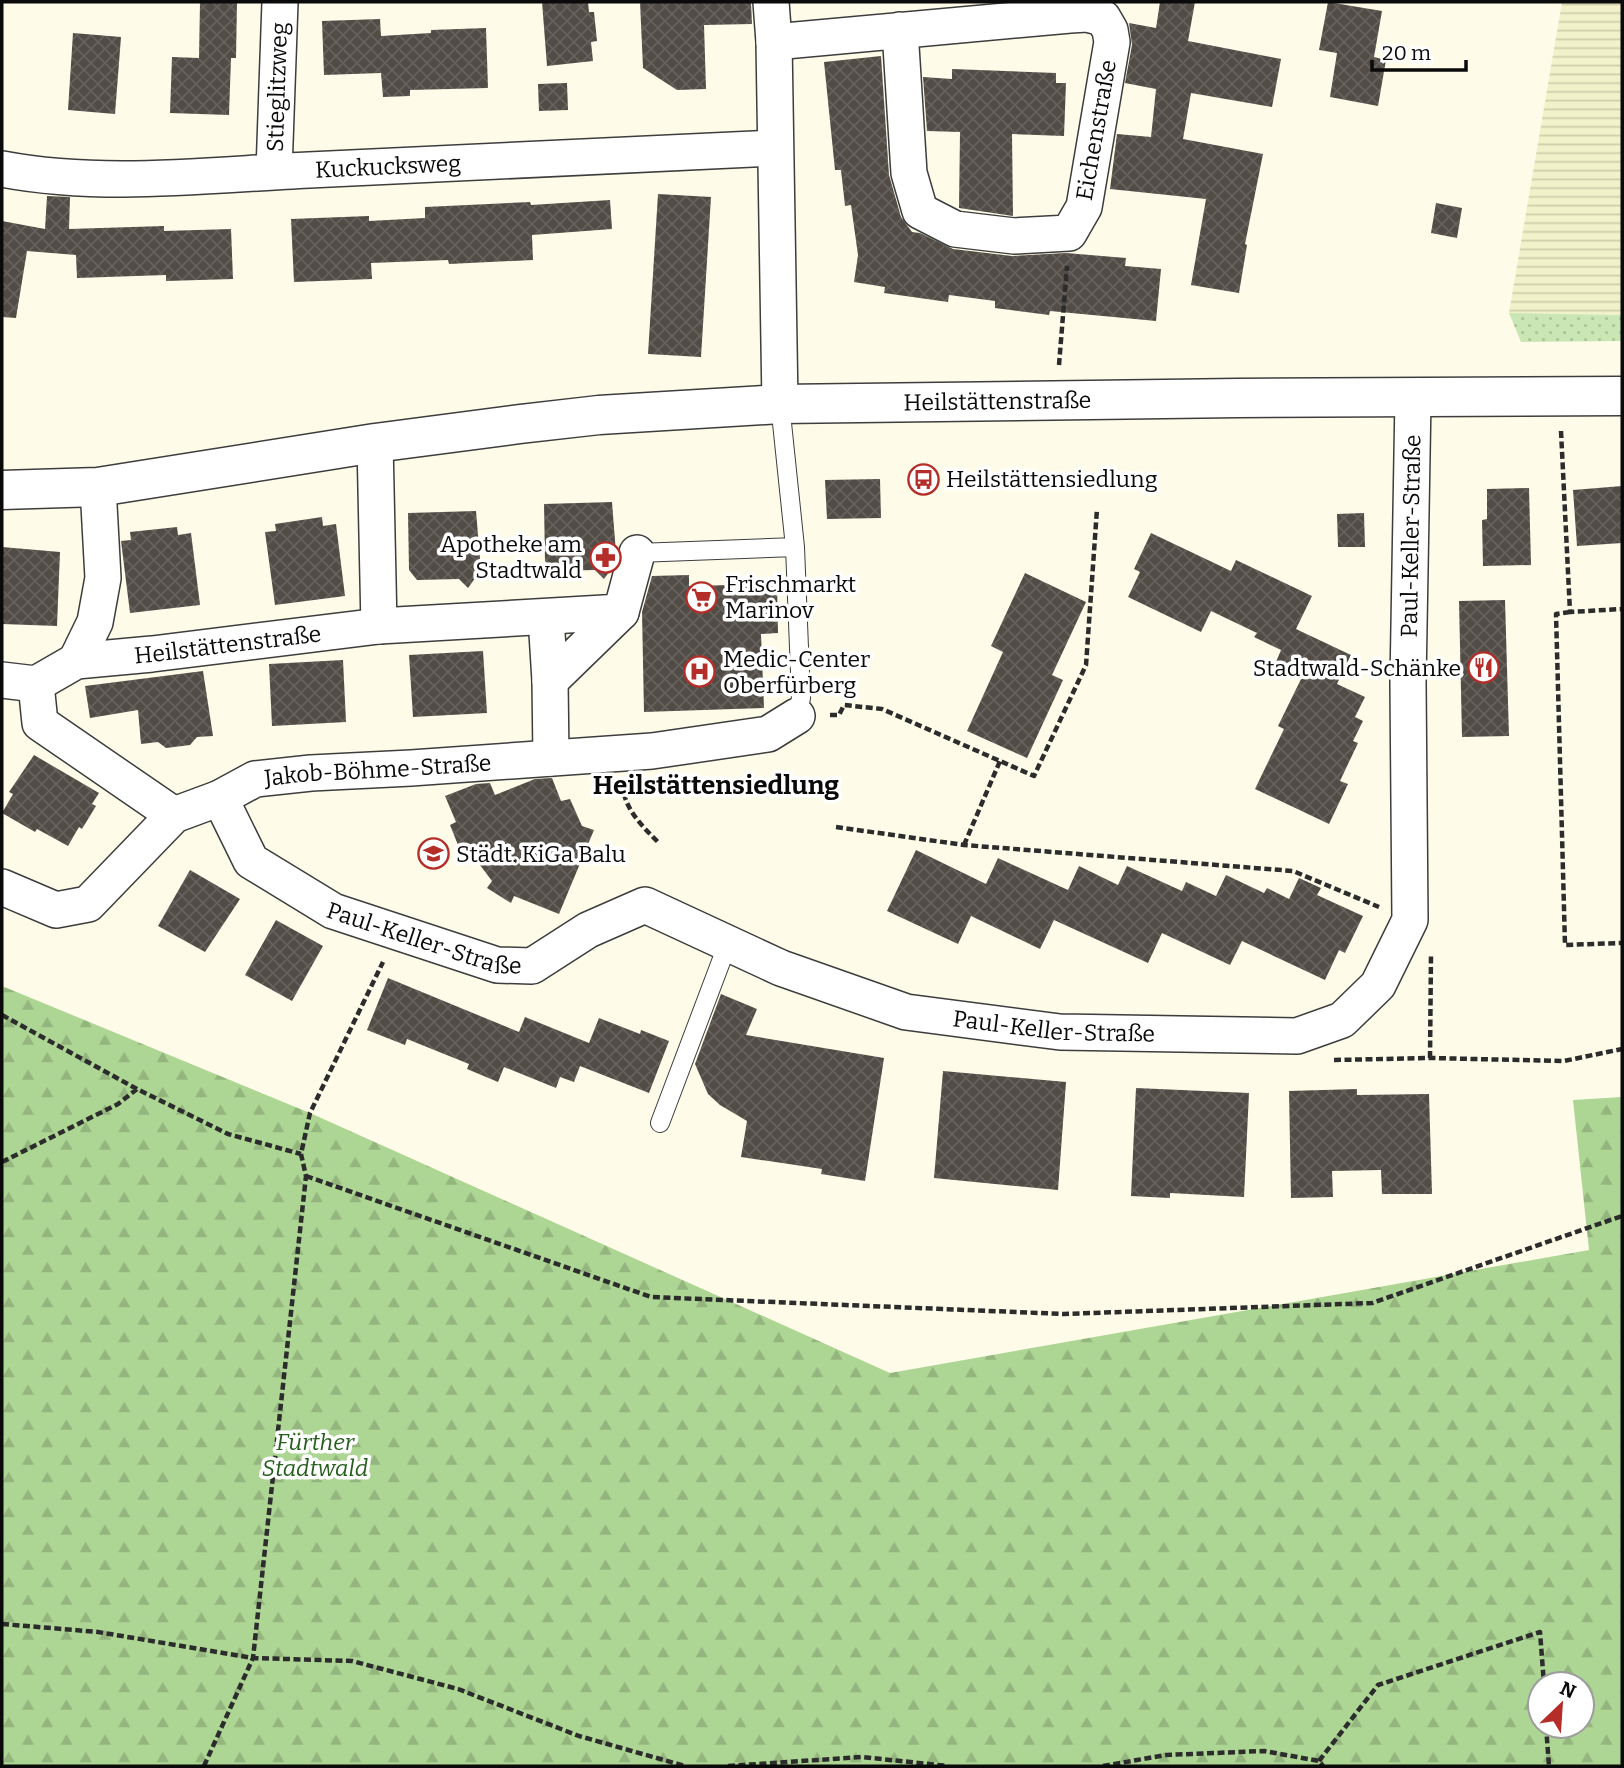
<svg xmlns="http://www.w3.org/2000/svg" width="1624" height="1768" font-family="Bitter,serif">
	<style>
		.farmland { fill: url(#farmland-rules) }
		.grass { fill: url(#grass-dots) }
		.forest { fill: url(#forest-firs); fill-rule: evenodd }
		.building { fill: url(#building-cross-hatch) }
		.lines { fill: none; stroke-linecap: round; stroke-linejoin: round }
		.service-casing { stroke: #3d3d3d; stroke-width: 20 }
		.minor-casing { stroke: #3d3d3d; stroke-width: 38 }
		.tertiary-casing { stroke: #3d3d3d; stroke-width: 41 }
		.path { stroke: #2c2c2c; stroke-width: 4.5; stroke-dasharray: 7 3.5; stroke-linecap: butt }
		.service { stroke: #fff; stroke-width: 18 }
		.minor { stroke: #fff; stroke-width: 35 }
		.tertiary { stroke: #fff; stroke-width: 38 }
		.labels { text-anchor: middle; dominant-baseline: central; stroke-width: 7; stroke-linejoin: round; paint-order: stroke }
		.street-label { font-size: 23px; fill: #0a0a0a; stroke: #fff }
		.poi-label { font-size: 23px; fill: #0a0a0a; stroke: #fff; text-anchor: start }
		.park-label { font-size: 23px; font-style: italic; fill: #265e1e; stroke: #fff }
		.quarter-label { font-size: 26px; font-weight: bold; fill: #0a0a0a; stroke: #fff }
	</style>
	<defs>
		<pattern id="farmland-rules" width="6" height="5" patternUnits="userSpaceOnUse" patternTransform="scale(1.75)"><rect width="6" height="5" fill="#f2f2ca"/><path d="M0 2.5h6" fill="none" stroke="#ceceac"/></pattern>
		<pattern id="grass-dots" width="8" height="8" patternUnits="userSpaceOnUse" patternTransform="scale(1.75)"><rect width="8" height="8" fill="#cae6b4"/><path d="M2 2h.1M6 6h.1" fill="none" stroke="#acc499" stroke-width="1.8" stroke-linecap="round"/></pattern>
		<pattern id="forest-firs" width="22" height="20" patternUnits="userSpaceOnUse" patternTransform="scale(1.75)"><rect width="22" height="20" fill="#add694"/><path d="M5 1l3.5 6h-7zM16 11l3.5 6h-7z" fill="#94b67e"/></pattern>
		<pattern id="building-cross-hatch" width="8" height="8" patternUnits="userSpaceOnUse" patternTransform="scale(1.75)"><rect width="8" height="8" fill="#524c47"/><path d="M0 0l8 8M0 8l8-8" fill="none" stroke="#66615d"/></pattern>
	</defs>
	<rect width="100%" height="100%" fill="#fefce8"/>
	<!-- farmland -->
	<path class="farmland" d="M1562,2H1622V315L1509,313Z"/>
	<!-- grass -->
	<path class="grass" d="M1509,313L1622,315V341L1521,342Z"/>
	<!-- forest -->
	<path class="forest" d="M2,986L310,1113L890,1373L1589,1250L1573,1100L1622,1097V1766H2ZM1540,1684H1582V1726H1540Z"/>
	<!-- building -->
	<path class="building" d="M200,2H237L236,58H231L229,115L170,113L172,57L199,58Z
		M542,2H588L589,12H594L597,41L591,42L593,61L547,66Z
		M640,2H751L752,24L704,25L706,89L677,90L643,68Z
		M1160,2H1195L1188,41L1281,59L1272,107L1191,93L1183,139L1263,154L1245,244L1247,245L1239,293L1191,285L1206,199L1110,189L1117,134L1151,137L1156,89L1125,83L1132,45L1129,23L1156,28Z
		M1328,2L1382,11L1374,57L1386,60L1378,106L1330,97L1337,53L1319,50Z
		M380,19L381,36L431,33V30L486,28L488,88L410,90V96L383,97L381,73L324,75L322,21Z
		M73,33L121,37L115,114L68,110Z
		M881,56L889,175L901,217L912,232L920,233L953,249L1012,256L1066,253L1126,258L1125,266L1161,269L1156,321L1050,311L1049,315L995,308V301L949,295L948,302L884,293L885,287L854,282L858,255L851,205L845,206L841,170H835L824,62Z
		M952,69L1056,73V83H1066L1064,136L1012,134L1013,216L959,208L960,132L927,131L923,77L952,79Z
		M567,83L568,110L539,111L538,84Z
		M658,194L711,197L701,357L648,354Z
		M47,196L70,197L69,229L164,226V231L231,229L233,279L166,281V275L77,278L76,255L27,251L16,318L2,317V221L45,229Z
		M610,200L612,229L532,235L533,260L449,264L448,260L371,263L372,279L294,282L291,219L369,216V221L425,218V207L530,202L531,205Z
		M1436,203L1462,208L1457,238L1431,233Z
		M880,479L881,518L827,519L825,480Z
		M1622,486V543L1577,546L1573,490Z
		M1529,488L1531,565L1483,566L1482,520L1487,519V489Z
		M612,502L616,553L612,568L604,579L595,570L553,571L545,561L544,504Z
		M476,511L481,570L468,588L459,579L417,580L409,570L408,513Z
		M1364,513L1365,547H1338L1337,514Z
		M322,517L323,526L336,524L345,596L275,605L265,532L276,531L275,524Z
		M177,527L178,535L191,533L200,605L130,613L121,541L131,540L130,532Z
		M1151,533L1231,571L1236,560L1312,596L1296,629L1351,655L1337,684L1365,697L1355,717L1363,721L1353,741L1358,743L1340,781L1348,784L1329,824L1255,789L1284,729L1278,726L1303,675L1276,662L1281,650L1254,637L1257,633L1211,611L1201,632L1128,597L1140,572L1134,569Z
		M2,547L60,552L57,626L2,624Z
		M1025,573L1086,602L1052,675L1063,680L1027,758L967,731L1003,652L991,646Z
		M689,575V586L777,584L778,633L761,634L764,708L644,712L642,612L652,576Z
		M1505,600L1509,736L1462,737L1459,601Z
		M483,651L487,713L413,717L409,655Z
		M343,660L346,722L272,726L269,664Z
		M203,671L213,736L197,737L190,745L166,748L158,742L141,744L138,710L90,718L85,686Z
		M34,755L99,793L92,804L96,806L82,829L79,827L68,846L37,829L35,832L2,813L13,794L9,792Z
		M552,778L561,801L570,799L582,826L594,830L559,914L514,896L511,903L487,888L492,881L468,849L460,850L450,825L456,822L445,796L476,784L490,783L495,795L535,779Z
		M916,850L986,884L998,858L1068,890L1079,866L1118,885L1127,866L1182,891L1186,882L1216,896L1226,875L1264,893L1267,888L1289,899L1299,878L1321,888L1317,895L1363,916L1345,953L1339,950L1325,980L1242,941L1230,965L1162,933L1148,963L1054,920L1040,949L971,916L958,944L887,911Z
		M190,870L240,899L205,952L158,926Z
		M276,920L323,946L292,1001L245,975Z
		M388,978L519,1032L525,1017L589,1043L599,1018L640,1034L641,1030L669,1041L649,1093L580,1066L574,1082L560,1077L556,1088L504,1067L498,1082L467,1069L469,1064L407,1039L405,1045L367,1030Z
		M721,994L757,1009L746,1035L884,1058L865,1181L821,1174L822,1169L741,1157L747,1121L720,1105L708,1094L695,1064Z
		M943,1071L1066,1082L1058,1190L934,1178Z
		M1136,1088L1249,1093L1244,1197L1170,1193V1198L1131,1196Z
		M1357,1089V1095L1429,1094L1432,1194H1382L1381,1170L1332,1171L1333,1197L1291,1198L1289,1091Z"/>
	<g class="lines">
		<defs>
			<path id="service" d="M780,404L795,547L801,698L797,716
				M637,553L795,547
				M660,1123L728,943"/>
			<g id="minor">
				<path d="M771,2L774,42L780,404"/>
				<path d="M774,42L1070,15L1087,14L1103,18L1110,30L1112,42L1084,207L1069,233L1014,236L955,229L920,211L909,173L900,30"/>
				<path id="s1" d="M2,169C103,188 206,175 309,170C464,163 619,155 775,148"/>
				<path id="s2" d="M274,171L280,2"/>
				<path d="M375,443L379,626"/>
				<path d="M546,617L550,681L621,612"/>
				<path d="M76,661L95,622L103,578L98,487"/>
				<path id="s3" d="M2,680L36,684L76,661L152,654L379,626L621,612L637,553"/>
				<path d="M550,681L551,758"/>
				<path d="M36,684L40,723L174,815"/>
				<path id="s4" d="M220,798L251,861L333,911L497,965L532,966L588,930L645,905L781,968L906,1012L1060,1032L1297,1036L1342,1020L1378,985L1410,920L1408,683L1413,398"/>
				<path id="s5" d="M2,887L56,910L88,904L174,815L220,798L255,779L311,773L411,768L652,751L768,734L797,716"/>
			</g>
			<g id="tertiary">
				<path id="s6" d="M2,490L98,487L375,443L520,424L599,415L780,404L1238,398L1622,396"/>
			</g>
		</defs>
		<!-- service casing -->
		<use href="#service" class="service-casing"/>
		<!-- minor casing -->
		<use href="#minor" class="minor-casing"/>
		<!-- tertiary casing -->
		<use href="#tertiary" class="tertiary-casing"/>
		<!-- path -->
		<path class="path" d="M1059,365L1067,266
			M1561,431L1570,612L1622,609
			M1570,612L1556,614L1565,945L1622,943
			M830,715H839L844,705L882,709L1034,776L1086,665L1097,509
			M622,783C624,809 642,826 659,843
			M836,827L964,845L1293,871L1379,907
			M964,845L1000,761
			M2,1015L137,1089L228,1134L301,1154
			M1430,1058L1431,954
			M1334,1060L1430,1058L1564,1061L1622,1049
			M2,1162L118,1104L137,1089
			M306,1176L651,1297L1064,1314L1372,1303L1622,1216
			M2,1624L98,1632L253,1658L352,1661L458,1689L579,1736L685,1766
			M1546,1726L1549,1766
			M1319,1761L1378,1685L1540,1632L1544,1684
			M204,1766L253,1658L306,1176L301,1154L310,1113L383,962
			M728,1766L862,1757L948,1766
			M1103,1766L1166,1755L1264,1751L1319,1761L1323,1766"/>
		<!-- service -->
		<use href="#service" class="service"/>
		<!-- minor -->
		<use href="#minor" class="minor"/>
		<!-- tertiary -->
		<use href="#tertiary" class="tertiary"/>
	</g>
	<!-- icons -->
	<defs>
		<symbol id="bus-ring" viewBox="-11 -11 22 22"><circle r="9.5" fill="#fff" stroke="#b42d28" stroke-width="1.5"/><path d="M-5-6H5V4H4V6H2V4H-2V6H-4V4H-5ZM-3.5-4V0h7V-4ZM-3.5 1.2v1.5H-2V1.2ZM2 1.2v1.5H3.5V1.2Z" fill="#b42d28"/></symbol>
		<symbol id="pharmacy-ring" viewBox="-11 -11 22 22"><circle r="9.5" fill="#fff" stroke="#b42d28" stroke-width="1.5"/><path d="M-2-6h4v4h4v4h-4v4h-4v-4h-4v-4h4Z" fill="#b42d28"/></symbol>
		<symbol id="supermarket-ring" viewBox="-11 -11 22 22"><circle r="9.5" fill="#fff" stroke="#b42d28" stroke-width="1.5"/><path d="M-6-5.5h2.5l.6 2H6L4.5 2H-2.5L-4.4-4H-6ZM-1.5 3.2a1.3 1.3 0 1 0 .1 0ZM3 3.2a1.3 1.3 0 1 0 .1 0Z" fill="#b42d28"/></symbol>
		<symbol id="restaurant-ring" viewBox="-11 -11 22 22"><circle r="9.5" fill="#fff" stroke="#b42d28" stroke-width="1.5"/><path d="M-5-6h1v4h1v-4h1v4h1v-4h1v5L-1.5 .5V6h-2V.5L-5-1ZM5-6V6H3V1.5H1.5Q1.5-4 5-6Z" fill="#b42d28"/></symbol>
		<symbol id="hospital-ring" viewBox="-11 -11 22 22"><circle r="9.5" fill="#fff" stroke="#b42d28" stroke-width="1.5"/><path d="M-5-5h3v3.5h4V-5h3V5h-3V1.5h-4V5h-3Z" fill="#b42d28"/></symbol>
		<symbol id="school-ring" viewBox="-11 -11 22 22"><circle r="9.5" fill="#fff" stroke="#b42d28" stroke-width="1.5"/><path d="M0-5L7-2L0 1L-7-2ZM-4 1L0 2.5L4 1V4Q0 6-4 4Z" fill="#b42d28"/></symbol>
	</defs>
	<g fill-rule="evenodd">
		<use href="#bus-ring" x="906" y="462" width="35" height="35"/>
		<use href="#pharmacy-ring" x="588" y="540" width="35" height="35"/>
		<use href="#supermarket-ring" x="684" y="580" width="35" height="35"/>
		<use href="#restaurant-ring" x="1466" y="650" width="35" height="35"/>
		<use href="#hospital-ring" x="682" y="654" width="35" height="35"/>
		<use href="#school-ring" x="416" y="836" width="35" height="35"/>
	</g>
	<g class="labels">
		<!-- street labels -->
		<g class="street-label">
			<text stroke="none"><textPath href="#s2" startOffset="84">Stieglitzweg</textPath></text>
			<text transform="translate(1096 130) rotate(-80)">Eichenstraße</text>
			<text stroke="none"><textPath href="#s1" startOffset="387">Kuckucksweg</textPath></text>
			<text stroke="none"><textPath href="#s6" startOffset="1001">Heilstättenstraße</textPath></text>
			<text stroke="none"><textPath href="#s4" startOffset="1732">Paul-Keller-Straße</textPath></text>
			<text stroke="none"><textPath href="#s3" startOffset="233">Heilstättenstraße</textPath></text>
			<text stroke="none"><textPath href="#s5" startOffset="427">Jakob-Böhme-Straße</textPath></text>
			<text stroke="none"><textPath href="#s4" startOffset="262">Paul-Keller-Straße</textPath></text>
			<text stroke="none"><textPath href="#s4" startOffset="934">Paul-Keller-Straße</textPath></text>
		</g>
		<!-- poi labels -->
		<g class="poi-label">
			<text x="946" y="479">Heilstättensiedlung</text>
			<text x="582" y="544" text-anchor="end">Apotheke am<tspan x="582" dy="26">Stadtwald</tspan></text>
			<text x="725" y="584">Frischmarkt<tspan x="725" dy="26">Marinov</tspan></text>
			<text x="723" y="659">Medic-Center<tspan x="723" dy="26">Oberfürberg</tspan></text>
			<text x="1461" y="668" text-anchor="end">Stadtwald-Schänke</text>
			<text x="456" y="854">Städt. KiGa Balu</text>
		</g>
		<!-- park labels -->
		<g class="park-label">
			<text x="315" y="1442">Fürther<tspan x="315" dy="26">Stadtwald</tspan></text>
		</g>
		<!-- quarter labels -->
		<g class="quarter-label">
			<text x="716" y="785">Heilstättensiedlung</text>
		</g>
	</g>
	<!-- border -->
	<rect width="1624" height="1768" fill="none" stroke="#0a0a0a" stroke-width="7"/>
	<!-- north arrow -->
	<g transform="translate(1561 1705) rotate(25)"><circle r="33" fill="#ffffff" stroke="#9d9d9d" stroke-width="2"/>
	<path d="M0-5L12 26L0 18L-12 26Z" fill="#b42d28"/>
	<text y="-10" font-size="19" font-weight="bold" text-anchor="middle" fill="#0a0a0a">N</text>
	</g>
	<!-- scale -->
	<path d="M1372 60v10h94v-10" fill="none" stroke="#0a0a0a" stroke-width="3.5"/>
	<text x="1382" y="60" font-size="21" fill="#0a0a0a" stroke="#ffffff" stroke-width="5" paint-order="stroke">20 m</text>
</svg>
